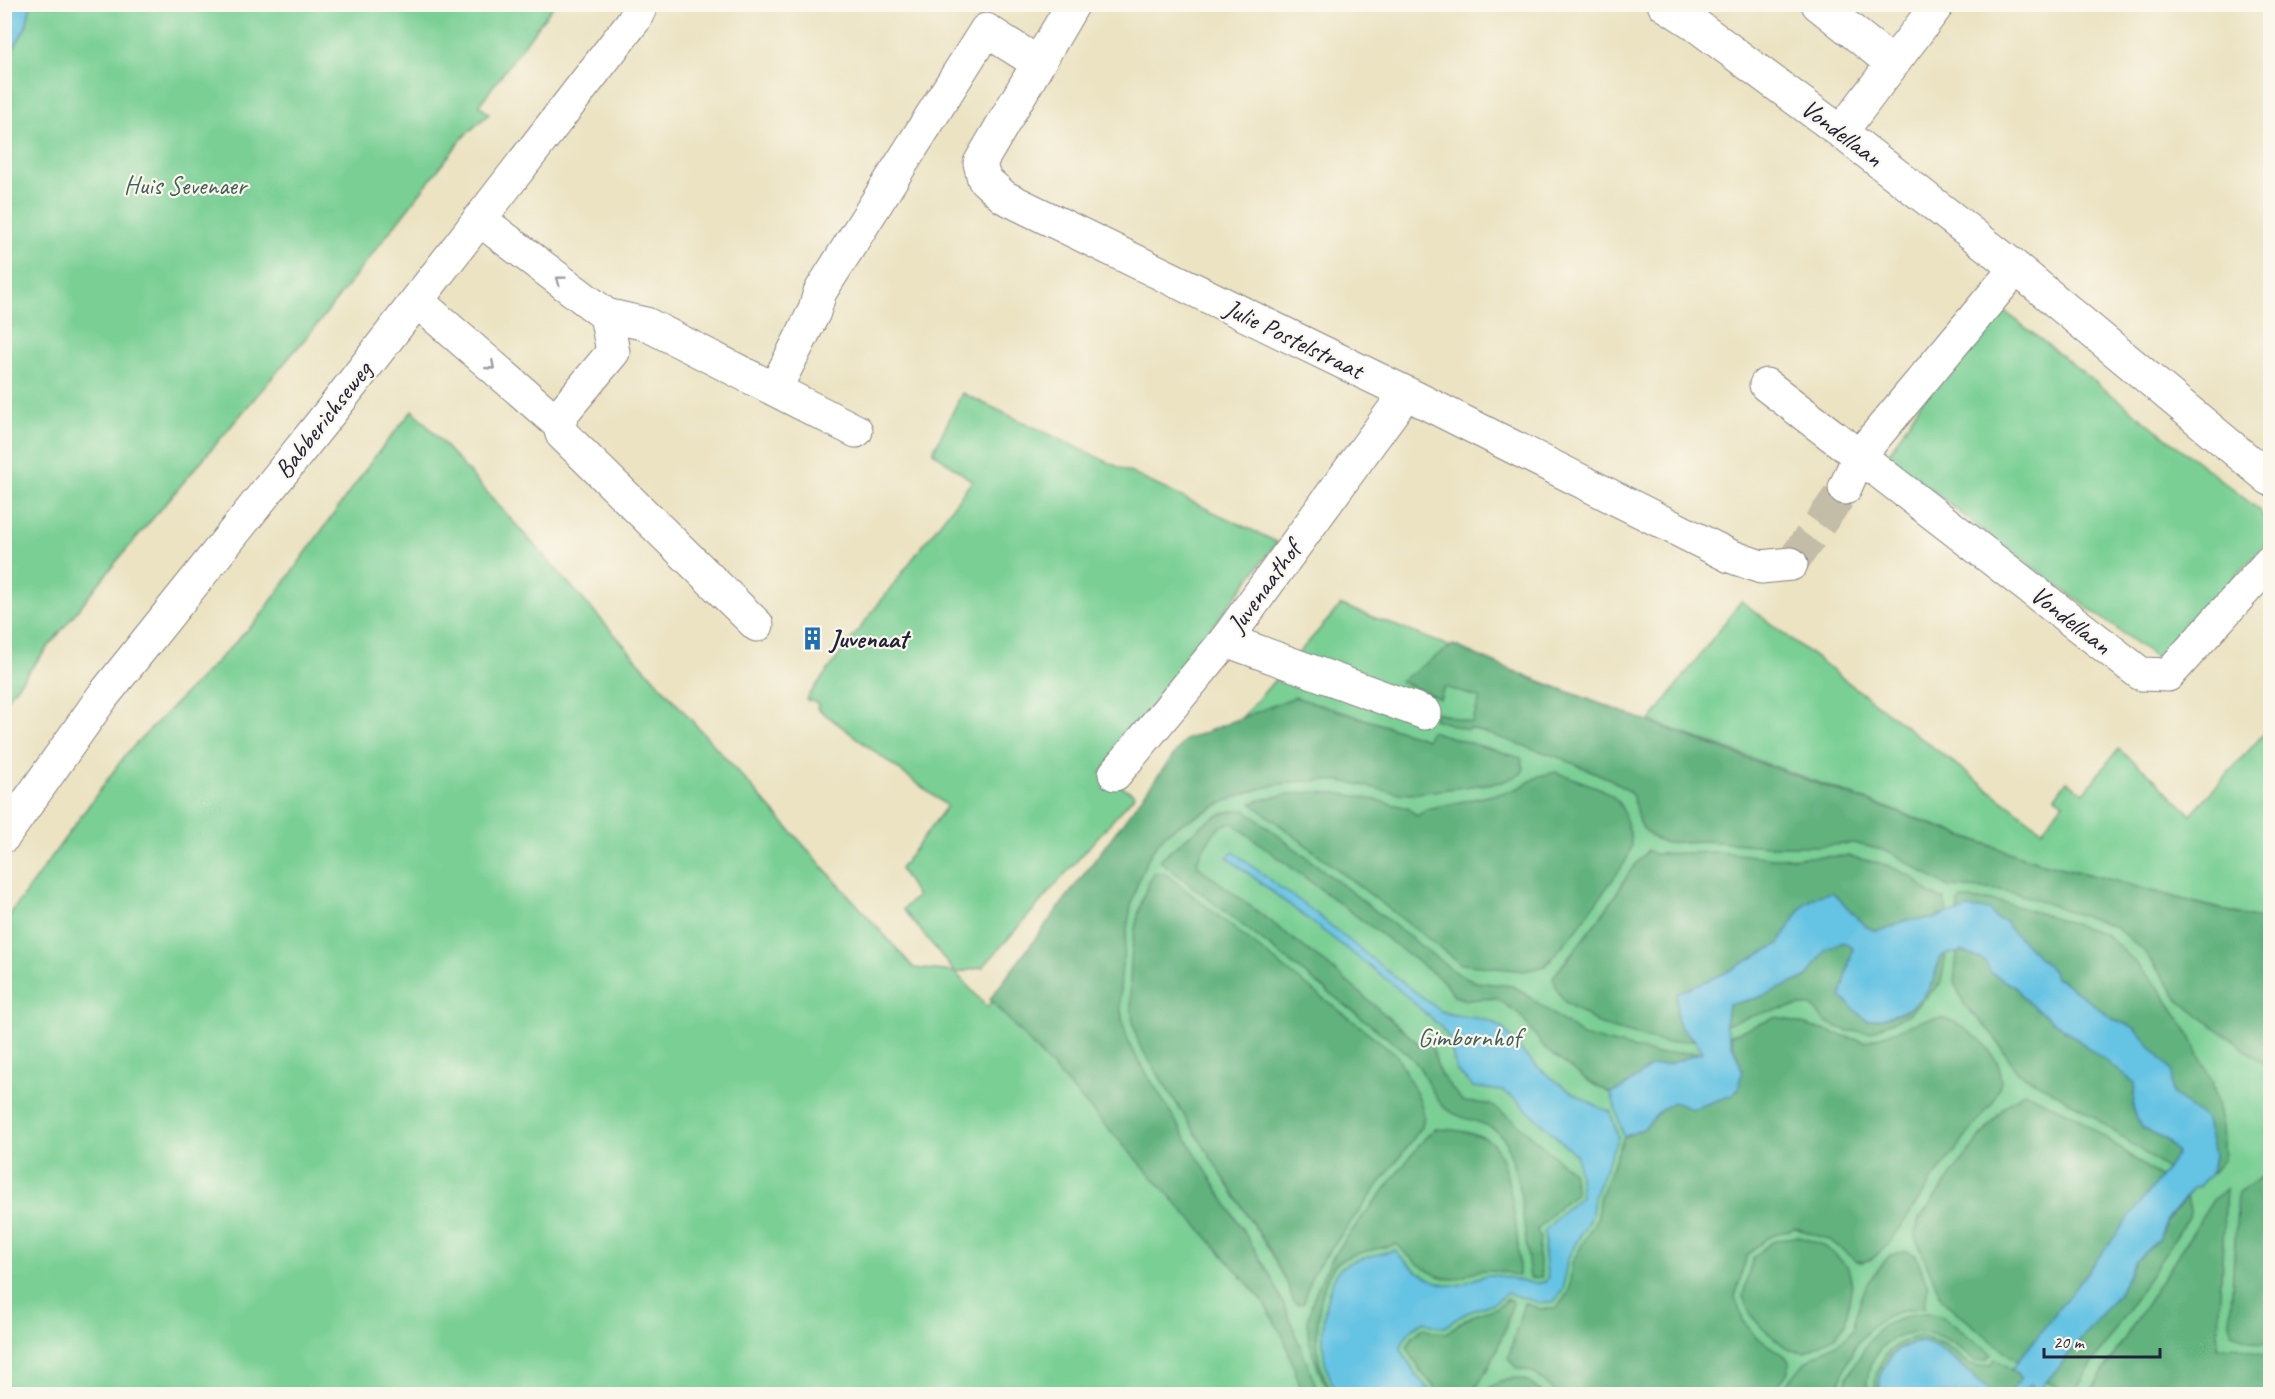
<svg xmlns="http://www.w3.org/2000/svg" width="2275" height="1399" font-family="Caveat,sans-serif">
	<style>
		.green { fill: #79cf94; stroke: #4e7868; stroke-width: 1.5 }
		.forest { fill: #62b27e; stroke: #426a5c; stroke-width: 1.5 }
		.water { fill: #65c3e3; stroke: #44728f; stroke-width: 1.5 }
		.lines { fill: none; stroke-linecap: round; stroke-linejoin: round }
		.minor-tunnel { stroke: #c3bca7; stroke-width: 33; stroke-dasharray: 33 16; stroke-linecap: butt }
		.minor-casing { stroke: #86827e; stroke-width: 35 }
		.minor { stroke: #fff; stroke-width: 33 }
		.oneway { stroke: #9c9ca7 }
		.labels { text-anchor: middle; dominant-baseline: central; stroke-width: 4.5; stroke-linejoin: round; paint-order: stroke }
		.street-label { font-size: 26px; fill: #22223b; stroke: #fbf7ec }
		.park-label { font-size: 26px; fill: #405f5a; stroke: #fbf7ec }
		.poi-label { font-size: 26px; font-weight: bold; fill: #22223b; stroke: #fbf7ec; text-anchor: start }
	</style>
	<rect width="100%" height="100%" fill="#fbf7ec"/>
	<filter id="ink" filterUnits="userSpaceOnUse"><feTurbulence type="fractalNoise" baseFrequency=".0167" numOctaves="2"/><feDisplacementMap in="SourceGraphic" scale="12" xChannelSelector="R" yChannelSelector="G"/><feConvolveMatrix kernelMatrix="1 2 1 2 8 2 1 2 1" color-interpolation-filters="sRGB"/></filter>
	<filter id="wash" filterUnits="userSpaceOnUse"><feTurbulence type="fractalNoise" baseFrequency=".008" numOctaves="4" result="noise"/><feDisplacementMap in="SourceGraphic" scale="24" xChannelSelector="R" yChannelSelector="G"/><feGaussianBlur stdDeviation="1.35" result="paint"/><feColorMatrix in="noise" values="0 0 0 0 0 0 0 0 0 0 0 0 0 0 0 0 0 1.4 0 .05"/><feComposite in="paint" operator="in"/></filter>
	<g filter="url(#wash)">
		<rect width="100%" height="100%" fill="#ebe3c2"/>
		<!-- green -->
		<path class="green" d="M5,5H554L479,105L489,114L465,135L320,321L116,562L5,701Z
			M2003,310L2258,509L2270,527V540L2158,659L1983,531L1888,455L1938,375Z
			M962,393L1277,542L1101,773L1135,795L983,967L956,973L987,1007L1341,605L2270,959V1394H5V921L126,754L259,618L376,455L413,410L914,968L955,972L903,909L917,896L900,869L947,806L817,708L819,705L810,699L809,701L806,699L972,481L933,452Z
			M1741,601L2042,830L2063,803L2055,797L2067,781L2084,793L2118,749L2145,770L2191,814L2270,727V922C2217,909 2164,894 2111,880C2081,872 2051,866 2022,857L1650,721Z"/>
		<!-- forest -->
		<path class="forest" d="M1453,645L1525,676L1752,760L2022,857C2051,866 2081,872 2111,880C2164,894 2217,909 2270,922V1068L2180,1001L2145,952L2115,927L2016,893L1999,890L1948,887L1890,852L1853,843L1820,846H1768L1704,841L1666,843L1652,837L1643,828L1639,823L1633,797L1629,791L1610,779L1558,757L1470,728L1467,730L1434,719L1436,712L1472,723L1480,698L1444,687L1440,699L1400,681Z
			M1295,697L1427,739L1430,731L1521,758L1524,769L1521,774L1502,782L1410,794C1386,794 1363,783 1339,781C1286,777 1240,791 1195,817C1186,822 1174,826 1167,833C1142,857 1132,895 1127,929C1121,971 1113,1010 1132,1050L1271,1276L1287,1312L1319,1394H1303L1283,1336L1262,1300L1208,1238L990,999L1185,740Z
			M1556,772L1599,788L1615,798L1622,808L1630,832L1631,848L1626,861L1577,929L1545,966L1524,971L1461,964L1251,803C1312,784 1348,793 1408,808L1417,816L1427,809L1506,792L1519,788L1539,776Z
			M1245,810L1455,972L1476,982L1512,986L1520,990L1583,1036L1657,1054L1703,1052L1669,1064L1652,1066L1621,1089L1611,1093L1593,1084L1547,1051L1519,1014L1496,998L1466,1000L1455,996L1442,980L1232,823C1214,824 1206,846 1197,860L1199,867L1330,967L1419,1044H1431L1440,1074L1463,1102L1489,1104L1512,1119L1572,1172L1576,1194L1561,1204L1537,1230L1540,1237L1538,1257L1542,1277L1530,1278L1520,1189L1507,1143C1489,1116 1465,1125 1444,1107C1431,1096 1427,1076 1416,1063C1411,1057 1405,1052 1399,1047L1159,860L1209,820L1226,812Z
			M1648,850L1654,854L1718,852L1773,858L1848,856L1887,865L1913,877L1931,895L1944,899L1947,913L1934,919L1906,920L1890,928L1876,931L1867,927L1832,892L1803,905L1779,944L1723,974L1677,993C1677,1019 1674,1023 1695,1040L1666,1043L1601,1025L1565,1002L1557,990L1553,977L1605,911L1633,867Z
			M1154,873H1164L1293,975L1396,1054L1420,1100L1424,1115L1422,1127L1318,1266L1310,1280L1304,1303L1298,1304L1293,1301L1288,1285L1270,1251L1140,1046C1122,1004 1130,912 1154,873Z
			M1960,899L1986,900L2006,903L2065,921L2107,935L2130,957L2159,988L2186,1029L2212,1081L2222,1126L2224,1159L2211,1174L2214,1155L2205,1120L2172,1094L2171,1082L2135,1028L2113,1019L2061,980L2056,979L2008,927L2006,922L1996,919L1989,910L1958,913Z
			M1843,942L1934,979L1940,958L1946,954L1941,983L1909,1014L1871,1032L1847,1031L1825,1022L1812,1006C1783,1005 1752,1016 1725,1025L1728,1005L1757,998L1807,977L1826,949Z
			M1962,951L1985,961L1992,973L2015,987L2029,1003L2135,1083L2133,1108L2141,1128L2166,1140L2177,1153L2167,1169L2081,1108L2018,1072L1992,1034L1965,1006L1954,982L1957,954Z
			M1777,1017L1865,1042L1924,1020L1941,1018L1955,1022L1983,1042L1998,1063L2001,1081L1994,1101L1931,1182L1890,1243L1872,1259L1862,1262L1856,1261L1830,1240L1795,1228L1767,1238L1747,1255L1735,1297L1743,1320L1755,1336L1787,1358L1790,1364L1787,1374L1770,1394H1557L1535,1373L1517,1368L1508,1359L1524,1303L1541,1309H1556L1569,1292L1572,1263L1598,1216L1599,1199L1624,1137L1643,1129L1660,1111L1673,1102L1742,1070L1730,1035Z
			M2024,1092L2075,1116L2161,1178L2018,1362L1943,1301L1915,1237L1919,1219L1956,1169L2003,1108Z
			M1435,1129C1450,1129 1483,1132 1493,1144C1511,1164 1520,1248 1519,1276C1503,1272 1489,1267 1473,1272C1465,1275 1460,1280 1451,1279C1432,1278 1409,1258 1397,1244C1380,1249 1359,1251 1343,1259C1318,1271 1313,1341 1320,1365C1323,1375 1328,1385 1333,1394H1331C1321,1380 1305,1339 1308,1321C1316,1271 1348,1235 1378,1198C1394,1178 1409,1159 1424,1139Z
			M2270,1171L2269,1345L2246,1339L2232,1332L2230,1321L2238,1193Z
			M2226,1189L2217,1348L2236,1347L2268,1356L2266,1394H2089L2213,1200Z
			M2187,1197L2190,1211L2189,1217L2077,1387L2069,1394L2046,1381L2120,1291L2134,1263L2159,1238L2167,1220Z
			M1797,1236L1820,1244L1837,1256L1848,1268L1852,1284L1845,1324L1835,1337L1805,1352L1789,1350L1762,1328L1750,1314L1743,1296L1753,1258L1771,1242Z
			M1907,1251L1916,1255L1928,1287L1924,1308C1872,1309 1846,1348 1838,1394H1779L1805,1362L1846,1338L1854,1328L1856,1314L1867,1283L1890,1255Z
			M1507,1299L1513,1301C1505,1333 1492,1367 1471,1394H1441L1421,1372L1407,1347L1412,1338L1424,1327L1432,1332L1447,1333C1455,1326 1463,1321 1472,1316C1485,1310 1500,1310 1507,1299Z
			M1927,1313L1944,1317L1991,1354L1986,1360L1975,1361C1967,1354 1959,1346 1950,1341C1906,1317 1863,1345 1867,1394H1845L1847,1377L1869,1341L1882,1326L1913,1314Z
			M1920,1336L1944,1344L1970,1364L1980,1366L1990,1365L1995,1358L2022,1378L2009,1394H1995L1983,1387L1936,1346L1918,1342L1902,1347L1890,1357L1883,1371L1879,1385L1881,1394H1876C1871,1365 1891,1341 1920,1336Z
			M1516,1378L1527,1381L1544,1394H1484C1492,1383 1503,1381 1516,1378Z"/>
		<!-- water -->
		<path class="water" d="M5,4L31,5L26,27L5,63Z
			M1234,852L1279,887L1303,903L1377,963L1441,1011C1459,1019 1478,1015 1494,1023C1508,1030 1515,1045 1526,1056C1541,1072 1590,1107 1610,1111L1618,1137L1594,1197L1592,1214L1567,1260L1563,1290L1553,1303H1541L1507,1293C1503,1296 1501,1300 1496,1302C1478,1309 1461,1313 1445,1327L1434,1326L1426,1321C1413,1325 1403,1337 1401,1349L1416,1375L1432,1394H1343C1313,1377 1320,1286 1343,1266C1351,1259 1383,1254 1395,1250C1409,1268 1440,1291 1463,1284C1474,1280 1482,1274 1494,1275C1513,1277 1526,1286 1545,1282L1548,1277L1544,1257L1545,1237L1544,1232L1565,1209L1581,1197L1577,1156L1514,1098L1502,1091L1473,1087L1456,1070L1449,1038L1440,1026L1390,982L1227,857Z
			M1832,892L1867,927L1876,931L1890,928L1906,920L1934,919L1947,913H1958L1967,908L1989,910L1996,919L2006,922L2008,927L2052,970L2056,979L2061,980L2113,1019L2135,1028L2172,1072L2171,1082L2173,1094L2206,1120L2214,1155L2211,1174L2198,1187L2193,1188L2167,1220L2159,1238L2134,1263L2120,1291L2039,1391L2030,1384L2022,1394H2008L2022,1378L2012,1369L2167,1169L2177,1153L2166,1140L2141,1128L2133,1108L2135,1083L2029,1003L2015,987L1991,973L1985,961L1962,951C1956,955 1947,951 1941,957C1936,962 1937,972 1934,979C1920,1010 1897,1016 1867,1021L1841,997L1853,948L1843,942L1826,949L1807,977L1757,998L1728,1005L1725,1025L1742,1070L1738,1090L1732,1095L1692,1109L1673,1102L1660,1111L1643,1129L1624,1137L1611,1093L1621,1089L1652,1066L1669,1064L1702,1052L1695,1040L1681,1028L1677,1020V993L1723,974L1779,944L1803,905L1818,896Z
			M1922,1342C1948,1346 1972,1380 1995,1394H1881C1875,1368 1895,1344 1922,1342Z"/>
	</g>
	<g filter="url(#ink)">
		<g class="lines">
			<!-- minor-tunnel -->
			<path class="minor-tunnel" d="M1791,564L1845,488"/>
			<defs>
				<path id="minor" d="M1073,4L980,163L984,179L1004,197L1406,393L1730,556L1761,567L1791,564
					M1664,4L1689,20L1841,132L2016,268L2270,479
					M1818,4L1892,63
					M1841,132L1938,4
					M479,219L606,315L646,324L856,431
					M2016,268L1859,456L2141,674L2168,675L2270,562
					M417,301L559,424
					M606,315L613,352L563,412L559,424L562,434L757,625
					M1766,385L1859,456L1845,488
					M775,389L814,312L820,292L986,30L1038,63
					M1226,640L1425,713
					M1115,774L1226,640L1406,393
					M4,836L103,696L335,406L634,20L642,4"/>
			</defs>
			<!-- minor casing -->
			<use href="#minor" class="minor-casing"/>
			<!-- minor -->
			<use href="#minor" class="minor"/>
		</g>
		<!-- one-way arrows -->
		<defs><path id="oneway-chevron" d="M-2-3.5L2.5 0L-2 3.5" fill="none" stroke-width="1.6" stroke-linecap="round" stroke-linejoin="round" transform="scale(1.5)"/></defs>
		<g class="oneway">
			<use href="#oneway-chevron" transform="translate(560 280) rotate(-143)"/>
			<use href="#oneway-chevron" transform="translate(491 366) rotate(41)"/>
		</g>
	</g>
	<!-- icons -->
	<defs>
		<symbol id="building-bare" viewBox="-9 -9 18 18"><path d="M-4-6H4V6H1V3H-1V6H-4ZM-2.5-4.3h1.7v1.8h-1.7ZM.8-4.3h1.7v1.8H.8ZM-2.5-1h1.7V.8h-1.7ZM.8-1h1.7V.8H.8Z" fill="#1f6fb2" stroke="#fbf7ec" stroke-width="2.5" paint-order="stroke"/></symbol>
	</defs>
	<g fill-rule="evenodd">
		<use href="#building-bare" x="796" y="622" width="33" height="33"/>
	</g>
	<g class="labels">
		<!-- street labels -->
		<g class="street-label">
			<text transform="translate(1842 133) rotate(37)">Vondellaan</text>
			<text transform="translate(1294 339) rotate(26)">Julie Postelstraat</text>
			<text transform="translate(323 420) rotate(-52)">Babberichseweg</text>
			<text transform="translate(1264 587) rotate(-54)">Juvenaathof</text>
			<text transform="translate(2071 620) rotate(38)">Vondellaan</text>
		</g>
		<!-- park labels -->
		<g class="park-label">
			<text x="185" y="185">Huis Sevenaer</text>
			<text x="1469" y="1037">Gimbornhof</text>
		</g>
		<!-- poi labels -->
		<g class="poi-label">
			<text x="830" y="638">Juvenaat</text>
		</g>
	</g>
	<!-- margin -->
	<rect width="2275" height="1399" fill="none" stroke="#fbf7ec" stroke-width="24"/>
	<!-- scale -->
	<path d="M2044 1348v9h116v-9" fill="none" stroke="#22223b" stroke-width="3"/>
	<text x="2053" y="1348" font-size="18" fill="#22223b" stroke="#fbf7ec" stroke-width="4.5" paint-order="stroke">20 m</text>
</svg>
